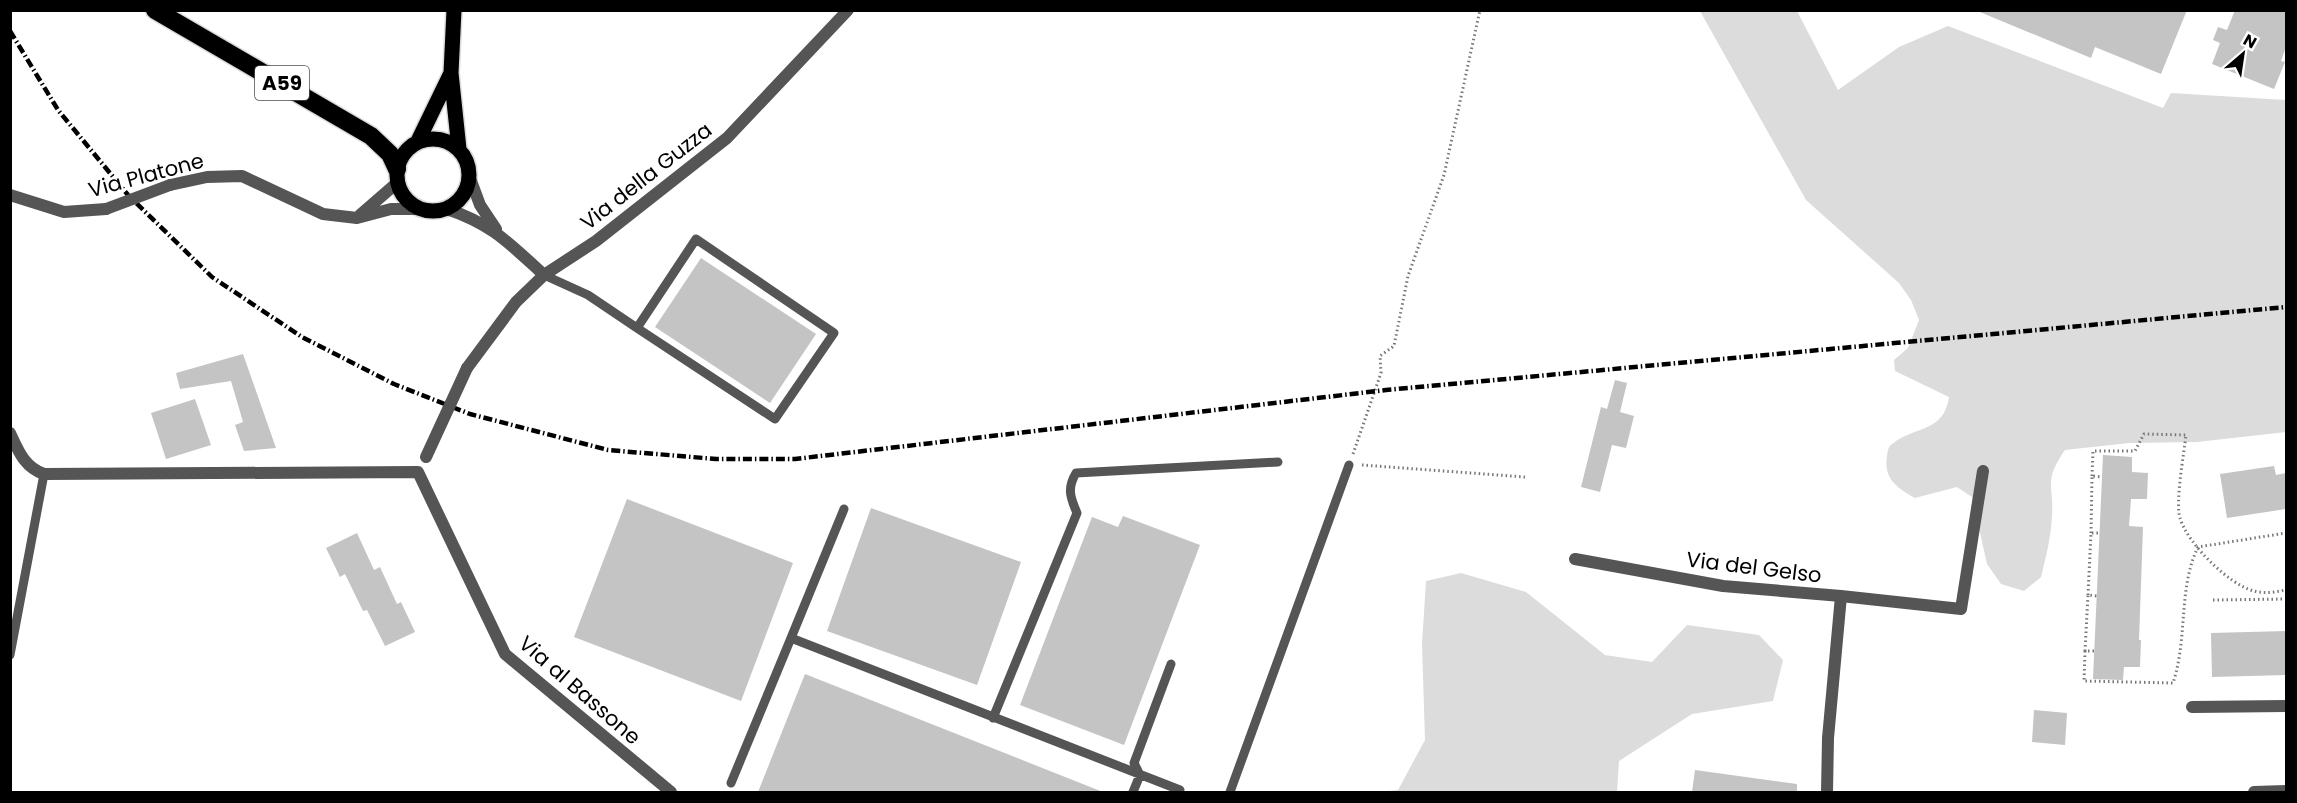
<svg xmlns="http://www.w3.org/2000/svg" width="2297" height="803" font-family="Poppins,sans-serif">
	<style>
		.green { fill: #dcdcdc }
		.building { fill: #c4c4c4 }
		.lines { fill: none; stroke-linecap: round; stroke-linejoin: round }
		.primary-casing { stroke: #dbdbdb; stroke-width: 18 }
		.motorway-casing { stroke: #dbdbdb; stroke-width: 21 }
		.path { stroke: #777; stroke-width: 3; stroke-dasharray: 1.5 3; stroke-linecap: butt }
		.service { stroke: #555; stroke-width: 9 }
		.minor { stroke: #555; stroke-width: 12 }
		.tertiary { stroke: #555; stroke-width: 12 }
		.primary { stroke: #000; stroke-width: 15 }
		.motorway { stroke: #000; stroke-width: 18 }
		.rail { stroke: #000; stroke-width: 4.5; stroke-dasharray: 9 3 1.5 3; stroke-linecap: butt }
		.minor-bridge { stroke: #555; stroke-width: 12 }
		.tertiary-bridge { stroke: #555; stroke-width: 12 }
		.labels { text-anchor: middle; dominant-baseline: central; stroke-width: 4.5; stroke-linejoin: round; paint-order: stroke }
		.shield { fill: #fff; stroke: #4c4c4c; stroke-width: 1.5 }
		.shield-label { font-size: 20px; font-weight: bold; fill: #000 }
		.street-label { font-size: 21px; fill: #000; stroke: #fff }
	</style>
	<rect width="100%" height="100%" fill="#fff"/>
	<!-- green -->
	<path class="green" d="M1700,11H1797L1838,90L1899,47L1948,26L2163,108L2171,93L2286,100V432L2197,442L2129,443L2065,450C2043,482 2054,484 2052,516C2051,537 2046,557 2041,577L2024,591L2001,584L1987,564L1972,497L1957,487L1915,498C1897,488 1883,478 1887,456C1888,450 1888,447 1892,444C1914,426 1944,433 1949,397L1895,371L1894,360L1908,348L1919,320L1911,300L1899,283L1806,200Z
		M1461,573L1526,592L1605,655L1652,662L1687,625L1759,635L1783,660L1773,701L1692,714L1619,761L1617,792H1377L1398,790L1425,740L1422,644L1426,581Z"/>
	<!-- building -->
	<path class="building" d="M1975,10H2187L2161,74L2095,47L2091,58Z
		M2235,10H2286V47L2281,61L2285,62L2274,89L2212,64L2220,43L2213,40L2218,27L2227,30Z
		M701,258L816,334L770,403L655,327Z
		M243,354L276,448L244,451L235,425L243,422L231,381L180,389L176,373Z
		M1615,380L1627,383L1620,412L1634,416L1626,448L1612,445L1600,492L1581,487L1601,407L1607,409Z
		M195,399L211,445L166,459L151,413Z
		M2103,455L2132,457V472L2148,473L2147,499H2131L2129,526L2143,527L2139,640H2141L2140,667H2124L2123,680L2093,679Z
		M2274,466L2276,475L2286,473V509L2227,518L2220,474Z
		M627,499L793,563L741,701L574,637Z
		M871,508L1021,562L977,685L827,631Z
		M1123,516L1200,545L1124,745L1020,705L1092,517L1118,527Z
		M357,533L374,570L380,567L397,604L401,602L415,632L385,646L367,610L363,611L345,574L340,577L326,548Z
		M2286,631V675L2212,677L2211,633Z
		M805,674L1103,792H758Z
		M2034,710L2067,713L2065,745L2032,742Z
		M1695,770L1797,784V792H1692Z"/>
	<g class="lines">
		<defs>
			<path id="primary" d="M454,10L451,73L459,149
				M397 175a36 36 0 1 1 72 0a36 36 0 1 1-72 0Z
				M418,141L451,73"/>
			<path id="motorway" d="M155,10L371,136L390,154L397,169"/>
		</defs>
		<!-- primary casing -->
		<use href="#primary" class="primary-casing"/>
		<!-- motorway casing -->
		<use href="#motorway" class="motorway-casing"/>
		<!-- path -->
		<path class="path" d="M1353,454L1381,373L1380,356L1394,346L1408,276L1444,175L1480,10
			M1362,465L1525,477
			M2092,476L2093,451H2135L2144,434L2186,435C2184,453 2175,503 2180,518C2187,543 2229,585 2254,591C2265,594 2276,592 2286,590
			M2091,533L2092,476L2102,477
			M2088,595L2091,533H2099
			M2213,600L2286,599
			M2085,651L2088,595L2097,596
			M2094,651H2085L2084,681L2173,683C2188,638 2178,588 2198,547L2286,533"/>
		<!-- service -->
		<path class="service" d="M544,275L588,295L637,328L696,239L834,333L775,419L637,328
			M791,638L844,509
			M10,655L44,474
			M993,718L1077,513C1070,497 1067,488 1076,473L1278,462
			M731,783L791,638L1180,790
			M1133,792L1140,775L1134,763L1171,664
			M1230,792L1349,465"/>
		<!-- minor -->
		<path class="minor" d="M470,178L480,205L496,229
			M447,209C492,224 510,244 544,275
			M467,368L516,302L544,275L596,241L727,138L848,10
			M10,433C18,450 24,467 44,474L418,472
			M418,472L505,654L671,792
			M1575,559L1723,586L1841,596L1828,738L1827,792
			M1841,596L1961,609L1983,471
			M2192,707L2286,706
			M2254,792L2286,791"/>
		<!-- tertiary -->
		<path class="tertiary" d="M170,185L207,177L242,176L323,214L357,218L391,209H423
			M10,195L64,212L106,209
			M360,215L398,182"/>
		<!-- primary -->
		<use href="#primary" class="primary"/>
		<!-- motorway -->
		<use href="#motorway" class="motorway"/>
		<!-- rail -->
		<path class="rail" d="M10,31L58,110L128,195L212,277L302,337L394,384L470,414L608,450L716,459H795L1386,390L2286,307"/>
		<!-- minor-bridge -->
		<path class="minor-bridge" d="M426,457L467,368"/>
		<!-- tertiary-bridge -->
		<path class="tertiary-bridge" d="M106,209L170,185"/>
	</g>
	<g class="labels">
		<!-- shield labels -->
		<rect class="shield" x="255" y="66" width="54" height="34" rx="4.5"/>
		<g class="shield-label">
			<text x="282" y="83">A59</text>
		</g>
		<!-- street labels -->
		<g class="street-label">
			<text transform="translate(146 175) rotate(-15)">Via Platone</text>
			<text transform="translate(646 176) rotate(-38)">Via della Guzza</text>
			<text transform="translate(1754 567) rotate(7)">Via del Gelso</text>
			<text transform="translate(580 690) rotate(41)">Via al Bassone</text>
		</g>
	</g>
	<!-- border -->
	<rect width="2297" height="803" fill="none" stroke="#000000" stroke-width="24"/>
	<!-- north arrow -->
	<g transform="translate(2243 54) rotate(29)" stroke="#ffffff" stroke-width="4.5" paint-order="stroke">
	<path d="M0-4.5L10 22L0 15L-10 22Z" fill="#000000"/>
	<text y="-9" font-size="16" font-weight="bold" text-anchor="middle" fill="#000000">N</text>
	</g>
</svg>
